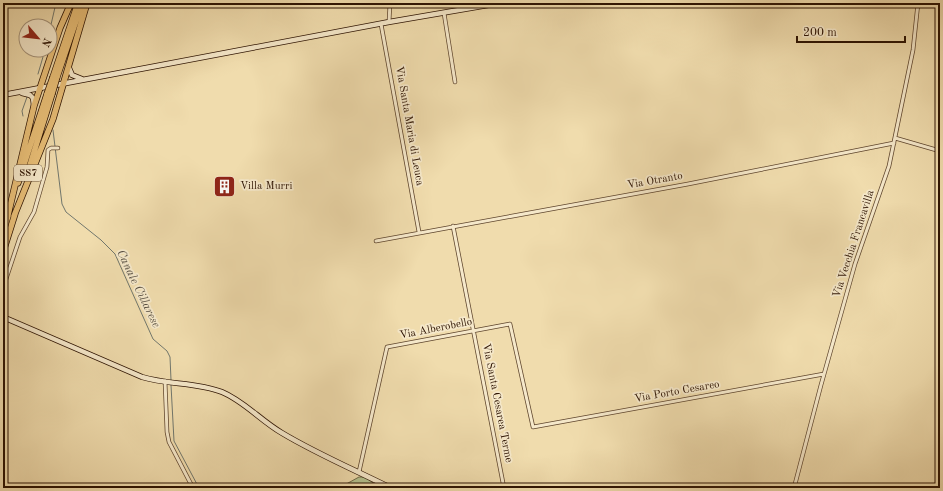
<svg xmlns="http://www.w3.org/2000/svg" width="943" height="491" font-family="'Old Standard TT',serif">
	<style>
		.green { fill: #b4c28f; stroke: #706a48 }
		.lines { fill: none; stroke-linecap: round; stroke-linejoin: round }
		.stream { stroke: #71776d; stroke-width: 1 }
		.street-casing { stroke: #5e452d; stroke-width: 4.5 }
		.secondary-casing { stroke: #2d1302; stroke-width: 6 }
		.highway-casing { stroke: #2d1302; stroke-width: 7 }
		.street { stroke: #f5e8ca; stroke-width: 3 }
		.secondary { stroke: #f5e8ca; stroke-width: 4.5 }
		.highway { stroke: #e8be76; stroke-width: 5.5 }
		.highway-bridge-casing { stroke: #2d1302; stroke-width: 7; stroke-linecap: butt }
		.highway-bridge { stroke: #e8be76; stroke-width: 5.5 }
		.labels { text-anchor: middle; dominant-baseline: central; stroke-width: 3.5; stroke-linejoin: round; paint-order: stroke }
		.shield { fill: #f5e8ca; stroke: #69533e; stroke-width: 1 }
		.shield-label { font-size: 10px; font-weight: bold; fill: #2d1302 }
		.street-label { font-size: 11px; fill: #2d1302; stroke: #f5e8ca }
		.poi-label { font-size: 11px; fill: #2d1302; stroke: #f5e8ca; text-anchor: start }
		.water-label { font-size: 12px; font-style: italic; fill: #554d41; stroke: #f5e8ca }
	</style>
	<rect width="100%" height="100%" fill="#f0dcad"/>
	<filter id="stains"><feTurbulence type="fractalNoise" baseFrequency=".005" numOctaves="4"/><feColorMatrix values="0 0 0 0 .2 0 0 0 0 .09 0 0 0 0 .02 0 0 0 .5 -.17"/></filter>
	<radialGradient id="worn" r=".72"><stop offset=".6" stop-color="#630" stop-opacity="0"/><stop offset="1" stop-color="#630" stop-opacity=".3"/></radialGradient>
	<!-- green -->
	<path class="green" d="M359,477H365L380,488H339Z"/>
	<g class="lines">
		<!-- stream -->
		<path class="stream" d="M50,29L56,3
			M38,74L45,50
			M23,116L22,111L27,97
			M53,130L62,204L66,212L101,240L115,254L153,339L167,351L170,357L171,380
			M171,385L174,441L199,488"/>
		<defs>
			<path id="street" d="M444,13L455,82
				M389,22L390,3
				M381,24L419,232
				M895,138L940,151
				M453,226L504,488
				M376,241L688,184L894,143
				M3,297L5,282L20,237L34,212L47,167L48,150L51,148H58
				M165,381L167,432L169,442L193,488
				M359,472L387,347L510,324L533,427L824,374
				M794,488L821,385L855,264L889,166L913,50L918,3"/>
			<path id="secondary" d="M69,68L72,75L82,79
				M22,93L30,95L33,98L34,106
				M3,95L389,22L500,3
				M3,317L142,377C168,385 196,382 222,392C244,401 261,421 282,433C317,454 355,470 391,488"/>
			<path id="highway" d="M53,77L78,3
				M57,77L82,3
				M30,165L52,94
				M18,183L47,94
				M14,216L53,119L87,3
				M7,219L34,106L60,28L71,3
				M3,232L8,216
				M3,252L15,214"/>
		</defs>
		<!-- street casing -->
		<use href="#street" class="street-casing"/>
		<!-- secondary casing -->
		<use href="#secondary" class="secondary-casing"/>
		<!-- highway casing -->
		<use href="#highway" class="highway-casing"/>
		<!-- street -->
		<use href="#street" class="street"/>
		<!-- secondary -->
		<use href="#secondary" class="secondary"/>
		<!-- highway -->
		<use href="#highway" class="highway"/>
		<defs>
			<path id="highway-bridge" d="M47,94L53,77
				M52,94L57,77"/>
		</defs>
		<!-- highway-bridge casing -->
		<use href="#highway-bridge" class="highway-bridge-casing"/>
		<!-- highway-bridge -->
		<use href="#highway-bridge" class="highway-bridge"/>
	</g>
	<!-- icons -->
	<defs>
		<symbol id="building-square" viewBox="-11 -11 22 22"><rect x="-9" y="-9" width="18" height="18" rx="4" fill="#8f2418" stroke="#f5e8ca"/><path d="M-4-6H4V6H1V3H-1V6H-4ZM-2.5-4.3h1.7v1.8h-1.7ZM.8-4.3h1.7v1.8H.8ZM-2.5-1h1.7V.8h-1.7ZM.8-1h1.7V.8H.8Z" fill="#fff"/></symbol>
	</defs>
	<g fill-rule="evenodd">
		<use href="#building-square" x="212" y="174" width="25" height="25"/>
	</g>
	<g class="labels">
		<!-- shield labels -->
		<rect class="shield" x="14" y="165" width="28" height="16" rx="3"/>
		<g class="shield-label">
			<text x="28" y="173">SS7</text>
		</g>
		<!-- street labels -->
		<g class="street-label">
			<text transform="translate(409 126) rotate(80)">Via Santa Maria di Leuca</text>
			<text transform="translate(655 181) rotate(-10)">Via Otranto</text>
			<text transform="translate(854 244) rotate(-72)">Via Vecchia Francavilla</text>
			<text transform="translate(436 329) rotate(-11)">Via Alberobello</text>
			<text transform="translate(677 392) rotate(-10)">Via Porto Cesareo</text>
			<text transform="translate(497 403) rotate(79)">Via Santa Cesarea Terme</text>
		</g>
		<!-- poi labels -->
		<g class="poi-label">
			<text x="240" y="186">Villa Murri</text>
		</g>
		<!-- water labels -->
		<g class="water-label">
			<text transform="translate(138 289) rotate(64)">Canale Cillarese</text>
		</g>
	</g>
	<!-- margin -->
	<rect width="943" height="491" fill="none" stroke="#f0dcad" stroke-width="16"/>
	<rect x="4" y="4" width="935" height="483" fill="none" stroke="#2d1302" stroke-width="2"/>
	<rect x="8" y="8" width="927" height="475" fill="none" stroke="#2d1302"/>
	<!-- north arrow -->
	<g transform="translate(38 38) rotate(118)"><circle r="19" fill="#f5e8ca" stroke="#a5937a"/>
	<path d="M0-3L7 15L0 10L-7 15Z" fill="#8f2418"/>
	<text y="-6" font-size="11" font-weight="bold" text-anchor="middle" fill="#2d1302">N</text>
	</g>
	<!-- scale -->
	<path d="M797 36v6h108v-6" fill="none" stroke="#2d1302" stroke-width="2"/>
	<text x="803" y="36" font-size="12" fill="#2d1302" stroke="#f5e8ca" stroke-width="3" paint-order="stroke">200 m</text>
	<rect width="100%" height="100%" filter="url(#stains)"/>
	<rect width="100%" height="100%" fill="url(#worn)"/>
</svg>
